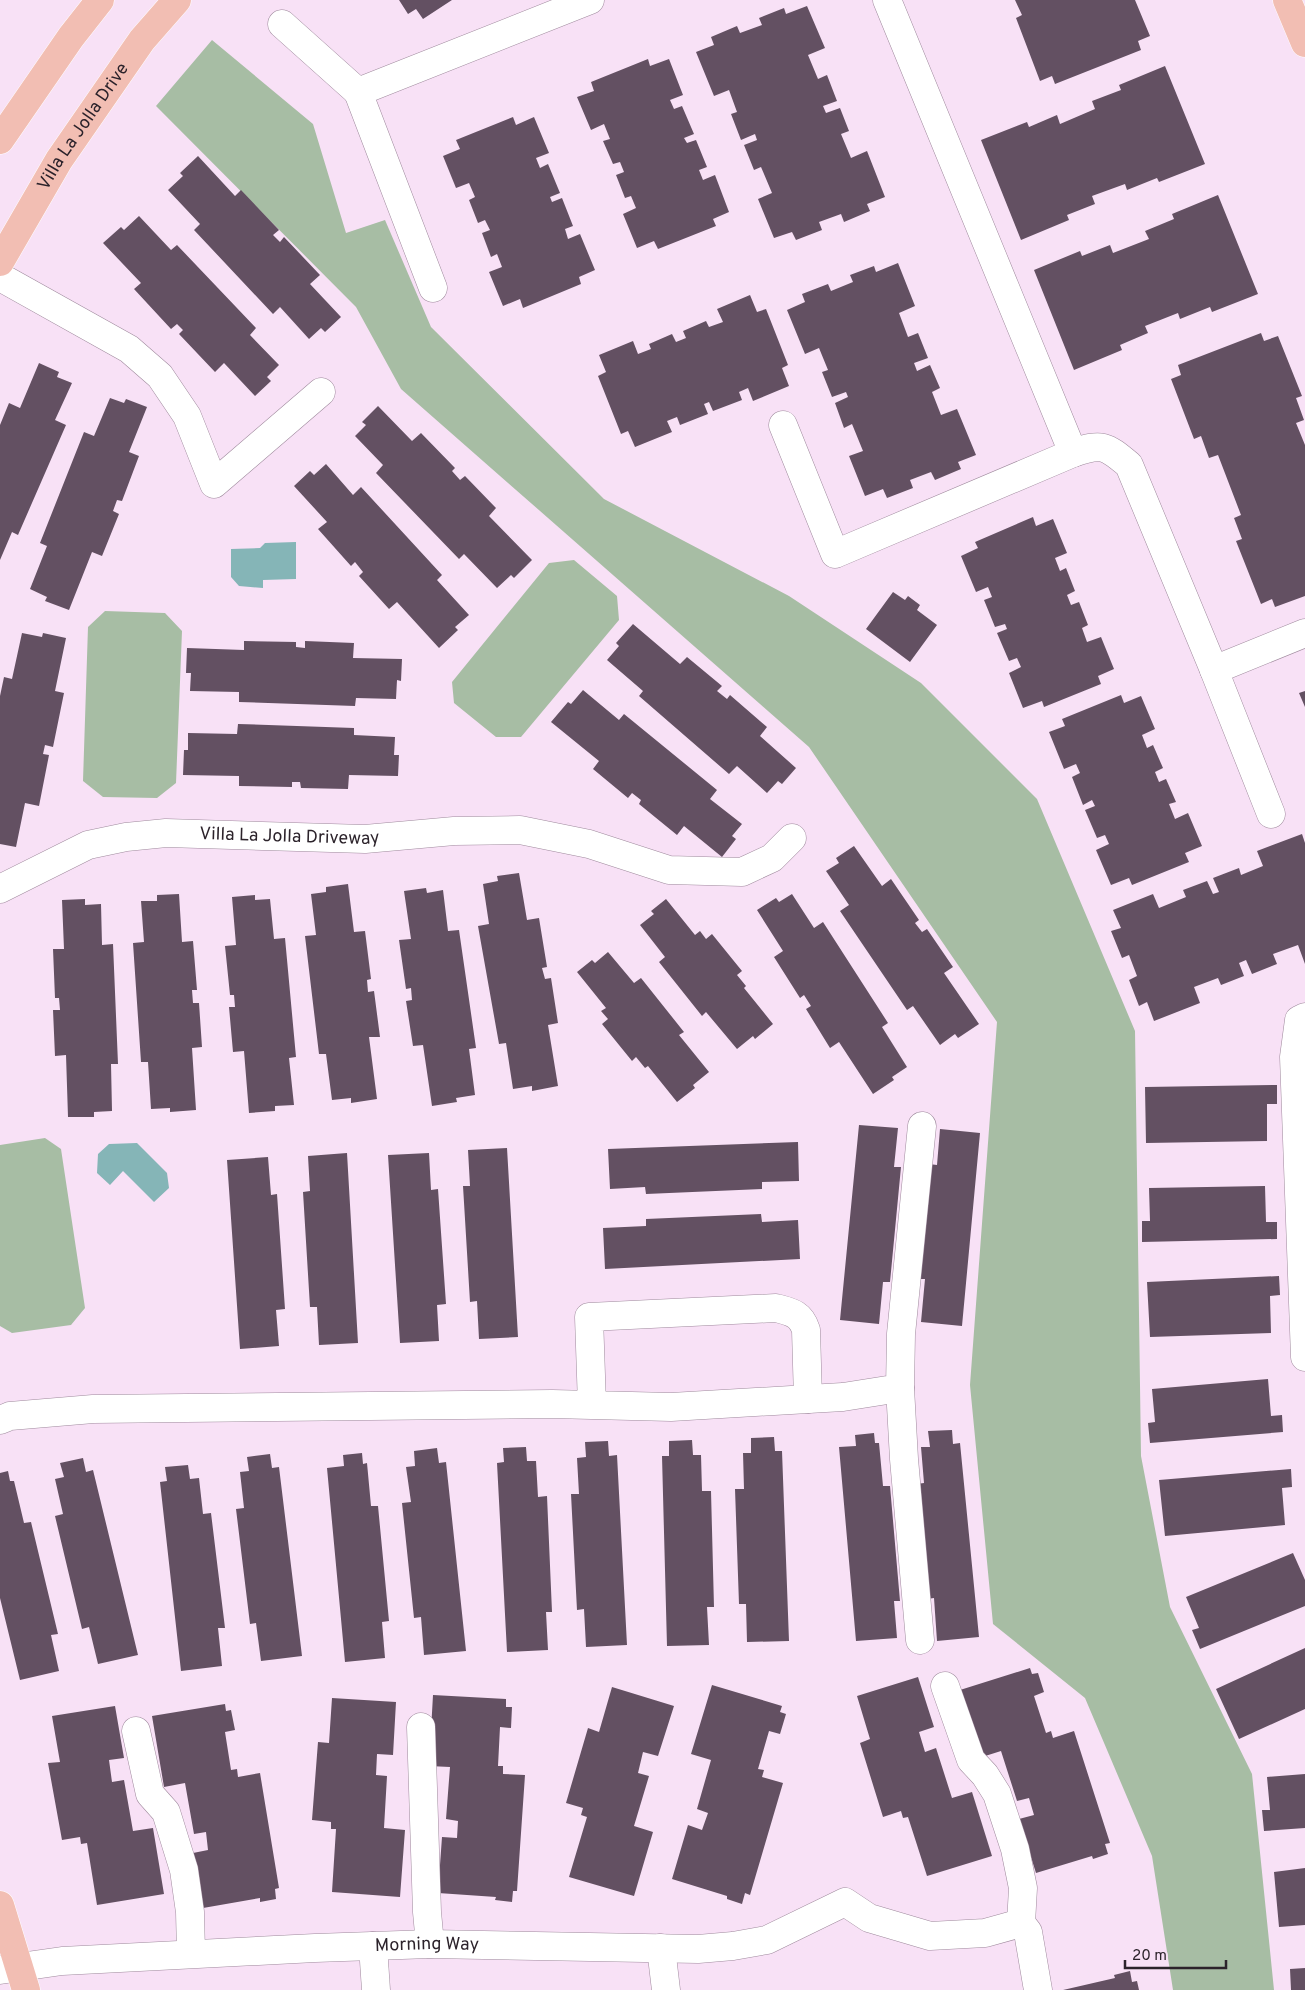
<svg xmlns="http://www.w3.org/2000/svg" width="1305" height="1990" font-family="Overpass,sans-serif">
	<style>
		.green { fill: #a7bda4 }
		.water { fill: #85b5b7 }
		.building { fill: #635062 }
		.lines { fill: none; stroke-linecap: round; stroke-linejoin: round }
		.minor-casing { stroke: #9f8a9d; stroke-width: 29 }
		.major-casing { stroke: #fff; stroke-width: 29 }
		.minor { stroke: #fff; stroke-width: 28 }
		.major { stroke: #f2beb3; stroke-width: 28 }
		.labels { text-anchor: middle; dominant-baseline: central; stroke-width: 5; stroke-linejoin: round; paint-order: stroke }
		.street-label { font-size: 18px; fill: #2c232b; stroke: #f8e1f6 }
	</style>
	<rect width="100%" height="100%" fill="#f8e1f6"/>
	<!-- green -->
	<path class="green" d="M212,40L313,124L346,233L385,220L431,327L604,499L789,596L921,683L1037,799L1135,1031L1141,1456L1170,1607L1252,1774L1274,1990H1173L1152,1856L1085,1698L993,1624L970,1385L997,1022L809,747L401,389L356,307L156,106Z
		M574,560L617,596L619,620L521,737H496L454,703L452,682L549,563Z
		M105,611L165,613L182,631L176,783L157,798L103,797L83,781L88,627Z
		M45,1138L61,1149L85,1308L71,1325L12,1333L0,1326V1145Z"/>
	<!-- water -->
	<path class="water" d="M296,542V579L263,580V588L239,586L231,577V549L260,548L265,543Z
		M137,1143L167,1173L169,1188L154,1202L123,1171L110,1185L97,1173L98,1154L109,1144Z"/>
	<!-- building -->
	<path class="building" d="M399,0H452L423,19L416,9L408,14Z
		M1015,0H1135L1150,36L1138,41L1141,50L1055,84L1052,76L1040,81L1016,18L1022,15Z
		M807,6L825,48L808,55L818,79L827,75L837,101L823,106L826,113L840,108L849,131L841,134L851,158L867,151L885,197L867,204L870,211L844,222L841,214L819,222L822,230L796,240L792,232L774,238L758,199L772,193L761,167L754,170L744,145L757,140L755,134L741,140L731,114L737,112L729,90L714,96L696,52L714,45L711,37L737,26L740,33L762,25L759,18L784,8L786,14Z
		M648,59L650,66L669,59L683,95L670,100L674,109L682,106L694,134L684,138L687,143L696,140L707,167L699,170L703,180L715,175L729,212L713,219L716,226L658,249L654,241L637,248L623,214L636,208L631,196L625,198L616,175L624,172L620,162L613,164L603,141L610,139L604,124L591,130L577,97L594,91L591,82Z
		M1165,66L1205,164L1159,182L1157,178L1127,190L1125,184L1092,196L1095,204L1067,215L1069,220L1021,240L981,140L1027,122L1029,127L1057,115L1060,124L1095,109L1092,101L1121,90L1119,85Z
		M513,117L516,125L534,117L549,153L536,158L540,168L548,164L560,193L550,197L552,202L562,198L573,226L565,229L568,239L580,234L595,270L579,277L581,284L523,308L520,299L503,306L489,272L502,267L497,254L491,257L482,233L490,230L485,220L478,223L469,200L475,197L469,183L456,188L443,156L460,149L456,140Z
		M198,156L235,196L241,190L279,230L273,235L280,242L284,237L320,275L310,284L341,317L325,332L321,328L309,339L280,307L273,314L194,230L200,224L168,190L183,176L180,173Z
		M1218,195L1258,294L1212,312L1210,307L1180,319L1178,313L1145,326L1148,333L1120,345L1122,350L1074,370L1034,270L1080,251L1082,256L1110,245L1113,253L1149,239L1145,231L1174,219L1172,214Z
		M139,216L171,250L177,245L256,328L250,335L279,365L267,377L271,381L255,396L224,363L215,372L179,334L183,330L177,324L171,329L134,289L141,283L103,243L121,227L124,230Z
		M898,263L915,306L899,313L908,337L918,333L928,358L914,363L917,371L930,365L940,388L932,392L941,415L957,409L976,455L958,462L961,469L935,480L931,472L910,480L913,488L887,498L883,489L865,496L849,456L863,451L852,424L844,428L835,403L848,397L846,392L832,397L822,372L828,370L819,348L805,354L787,310L805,302L802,294L828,284L831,291L853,282L850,275L874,266L876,272Z
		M750,295L757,312L766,309L788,365L782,368L789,386L753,401L748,388L739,392L742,400L713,411L709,402L704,404L708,414L680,425L677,417L667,421L672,432L635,447L628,431L621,434L598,376L606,372L599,355L633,341L638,354L651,349L649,344L672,334L676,342L686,338L683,331L706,321L709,327L723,322L717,309Z
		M1261,333L1264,341L1278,336L1302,396L1296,398L1304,420L1296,423L1305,445V596L1275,607L1272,599L1261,604L1236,541L1242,539L1234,518L1241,515L1218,455L1209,458L1201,436L1194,439L1171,379L1181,375L1178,365Z
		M39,363L59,372L57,377L72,383L55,420L66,425L18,535L12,532L0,560V425L9,403L20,408Z
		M110,398L124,403L126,399L147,407L129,452L139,456L122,501L117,500L113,511L119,514L102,556L92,552L69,610L45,601L47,597L30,589L47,546L40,543L84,432L94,436Z
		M378,406L412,441L421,433L455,468L452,471L460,480L465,476L496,508L489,516L532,560L514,578L511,575L497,588L464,554L459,559L376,473L383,465L355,436L366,425L362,422Z
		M326,464L353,495L361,487L442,575L437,580L469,615L455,627L458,630L439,648L397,602L389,609L359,576L363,572L355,562L351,566L318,529L327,522L294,486L310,471L314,475Z
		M1033,517L1036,526L1053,519L1067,553L1055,558L1060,571L1066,568L1075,591L1067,595L1071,605L1079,602L1088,625L1082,628L1087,642L1101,637L1114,669L1098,676L1101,684L1044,707L1042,701L1023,708L1009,673L1021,667L1017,658L1009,661L997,633L1007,629L1005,624L995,627L984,600L992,597L988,587L976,592L961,556L978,548L975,542Z
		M893,592L905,600L908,596L920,605L917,610L937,625L910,662L866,629Z
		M633,624L680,664L687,657L722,686L717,691L727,699L730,695L767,727L760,736L796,768L782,784L778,781L767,793L737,766L729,774L639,696L643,691L607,660L619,646L616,643Z
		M22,633L42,637L43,633L66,638L55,691L64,693L53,747L45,745L43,754L49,755L39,806L25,803L16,847L0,844V696L4,677L12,679Z
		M244,641L296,642V647L305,648V641L354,643L353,658L402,659L401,681L397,680L396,699L356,698L355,706L239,702V692L190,691L191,673H186L187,648L244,650Z
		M583,690L619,720L624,714L717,790L710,799L742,824L732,836L736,839L722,857L684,826L677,835L639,804L641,800L632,793L628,798L593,769L599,761L551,722L568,702L571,704Z
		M1305,691V707L1299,693Z
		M1121,695L1124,703L1141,696L1155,729L1142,735L1147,748L1153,745L1163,768L1155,772L1159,782L1166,779L1176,802L1169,804L1175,819L1188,813L1202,846L1185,853L1189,862L1132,885L1129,878L1111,885L1096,850L1109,844L1105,835L1097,838L1085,810L1095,806L1092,800L1083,805L1072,777L1080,773L1076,764L1064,769L1049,732L1065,726L1062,719Z
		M238,724L354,728V735L395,737L394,755H399L398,776L349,775L348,789L301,788L300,782H292V787L239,786V776L183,775L184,750H188V733L237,734Z
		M1302,834L1305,843V964L1298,945L1273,954L1277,964L1252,974L1246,960L1239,963L1244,976L1221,985L1218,978L1194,987L1200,1003L1154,1021L1147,1002L1139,1006L1129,980L1137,976L1129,955L1122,958L1111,931L1121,928L1113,910L1153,894L1159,908L1186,897L1183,890L1207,881L1213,894L1219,892L1213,878L1239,868L1241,875L1263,866L1257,851Z
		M854,846L882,886L891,879L919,920L915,923L922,932L927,929L953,967L944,973L979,1024L958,1038L955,1034L940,1045L913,1006L907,1010L840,911L849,905L826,871L839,863L836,858Z
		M519,873L527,920L539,918L547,967L542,968L545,979L551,978L558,1023L548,1025L558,1086L532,1091V1086L513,1089L506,1043L499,1044L478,926L489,924L483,884L498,881L497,876Z
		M348,884L354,932L365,931L371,979L367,980L368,992L374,991L380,1037H369L377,1099L351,1103V1098L332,1100L326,1054H319L305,936L316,935L311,894L326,892V887Z
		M426,888L427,893L443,890L448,931L459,930L476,1048L469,1049L475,1095L456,1098L457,1102L432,1106L423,1045L413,1046L406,1001L412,1000L411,988L406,989L399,940L411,939L404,891Z
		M179,894L182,942L193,941L197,990H192L193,1003H199L202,1047L192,1048L196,1110L170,1112V1108L151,1109L148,1062H141L133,943L144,942L141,901H157V895Z
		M792,894L814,928L823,922L888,1023L882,1027L907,1067L892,1077L894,1080L873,1094L839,1042L830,1048L806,1009L811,1006L804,995L800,998L774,957L783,951L757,910L776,898L779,902Z
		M255,895V900L270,899L274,939L285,938L296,1057L289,1058L294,1105L275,1106V1111L249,1113L244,1051L233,1052L229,1007H235L234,995H230L225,946L236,945L232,897Z
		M85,899V905L101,904L102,945L113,944L118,1064H111L112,1111L94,1112V1117H68L66,1055L55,1056L53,1010H60L59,998H55L53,949H64L62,900Z
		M666,899L695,935L700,931L706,939L712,934L742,971L737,975L746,986L744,988L773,1024L755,1039L753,1036L737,1049L706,1012L702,1016L659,962L665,957L640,925L654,914L651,911Z
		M608,952L634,983L641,978L684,1032L679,1035L709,1072L693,1085L695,1088L677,1102L648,1066L645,1068L636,1057L632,1061L602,1024L608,1019L601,1011L606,1008L577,972L592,960L595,963Z
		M1277,1085V1104H1267V1141L1146,1143L1145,1087Z
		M859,1125L898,1128L894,1167H901L890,1282H883L879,1324L840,1320Z
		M940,1129L980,1133L962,1326L921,1322L925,1279H918L929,1164L937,1165Z
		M798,1142L799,1181L762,1182V1189L646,1194L645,1187L610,1189L608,1149Z
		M507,1148L518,1337L479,1339L477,1301L470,1302L463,1186H470L468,1150Z
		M347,1153L358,1343L319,1345L317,1307H310L303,1192L310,1191L308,1156Z
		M429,1153L431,1190L438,1189L446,1304L437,1305L439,1341L400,1343L388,1155Z
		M268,1157L271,1195L277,1194L285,1309L276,1310L279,1346L240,1349L227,1160Z
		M1265,1186L1266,1222H1277V1239L1142,1242V1221H1150L1149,1188Z
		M761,1214L762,1222L798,1220L800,1259L605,1269L603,1228L646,1226V1219Z
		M1279,1276L1280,1295L1270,1296L1271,1333L1150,1337L1147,1282Z
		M1268,1379L1271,1416L1282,1415L1283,1432L1150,1443L1148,1423L1155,1422L1152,1389Z
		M952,1430L953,1444L960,1443L979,1637L937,1641L934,1598L927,1599L916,1484L924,1483L921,1447H930L928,1431Z
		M874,1433L875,1443H879L883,1486H890L900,1601H894L897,1638L856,1641L839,1447L856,1446L855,1435Z
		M774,1437L775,1451H782L789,1641L747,1642L746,1604H739L735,1489H744L743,1453H751V1438Z
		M692,1440L693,1455H701L702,1491H711L714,1607H707L709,1645L667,1646L662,1456H669V1441Z
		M608,1441L609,1456L617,1455L627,1645L586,1647L584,1609L577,1610L571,1494H579L577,1458L586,1457L585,1442Z
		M526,1447L527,1461H536L538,1497L547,1496L552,1612H546L548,1650L507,1652L497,1463L504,1462L503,1448Z
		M437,1448L439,1463L446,1462L466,1651L424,1655L421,1617L414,1618L402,1503L411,1502L406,1467L415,1466L414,1451Z
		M362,1453L363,1464L367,1463L371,1506H378L389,1621L382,1622L385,1658L345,1662L327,1468L344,1466L343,1455Z
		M270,1454L272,1468L279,1467L302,1656L261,1661L256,1623L250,1624L236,1509L244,1508L240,1472L249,1471L247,1457Z
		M83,1458L86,1472L93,1470L138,1655L98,1664L89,1627L82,1629L55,1516L63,1514L55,1479L64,1477L60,1463Z
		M188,1465L190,1479L199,1478L203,1514L211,1513L225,1628H218L222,1666L181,1671L160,1482L167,1481L165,1467Z
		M1291,1469L1292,1487L1282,1488L1285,1525L1165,1536L1159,1480Z
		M8,1471L10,1481H14L24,1523L31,1522L58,1634L51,1635L59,1671L20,1680L0,1598V1473Z
		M1293,1553L1305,1580V1606L1200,1649L1192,1630L1199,1628L1186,1597Z
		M1305,1648V1709L1239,1739L1216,1689Z
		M1030,1668L1032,1674L1038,1673L1044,1692L1034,1696L1046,1733L1051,1731L1053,1738L1074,1731L1110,1843L1105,1844L1108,1854L1093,1859L1092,1856L1036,1873L1019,1819L1034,1815L1029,1798L1017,1801L1001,1751L982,1757L960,1690Z
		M918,1677L934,1727L919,1732L925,1752L936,1748L952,1798L972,1792L992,1856L927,1876L908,1817L903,1818L901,1811L883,1817L860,1743L870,1739L857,1696Z
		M712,1685L782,1706L780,1712L786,1714L780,1734L769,1731L758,1769L764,1770L762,1777L783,1783L750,1895L745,1893L742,1904L727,1899V1896L672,1879L688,1825L702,1830L708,1813L697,1809L711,1760L691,1754Z
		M612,1687L674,1706L658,1756L643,1752L638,1773L649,1776L634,1826L653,1832L634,1896L569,1877L587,1817L581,1815L583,1808L566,1803L588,1728L599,1732Z
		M433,1695L506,1699V1707H512L511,1728L500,1727L498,1766H503V1774L525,1775L517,1891H513L512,1902L495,1900L496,1897L438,1893L442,1837L457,1838L458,1821L446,1819L450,1767L429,1766Z
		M332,1698L396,1702L393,1755L377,1754L376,1775L387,1776L384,1828L405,1830L400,1897L332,1892L336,1829H331V1822L312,1820L318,1742L329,1743Z
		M225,1704L226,1711L231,1710L235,1730L225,1732L231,1770L237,1769L238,1777L260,1773L279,1888L275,1889L276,1899L260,1902V1898L203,1908L193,1853L208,1850L206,1832L194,1834L185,1783L164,1787L152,1716Z
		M115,1706L124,1758L109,1760L112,1782L124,1780L133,1831L153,1828L164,1894L97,1905L87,1843L81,1844L80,1837L62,1840L48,1763L60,1762L52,1716Z
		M1305,1774V1828L1264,1831L1262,1810H1270L1267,1777Z
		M1305,1868V1925L1279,1927L1274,1872Z
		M1305,1968V1990H1291L1290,1969Z
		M1130,1971L1132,1982L1137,1981L1139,1990H1063L1115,1978L1114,1975Z"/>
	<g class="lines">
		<defs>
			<g id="minor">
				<path d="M887,0L1073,453C1102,443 1105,445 1129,465L1214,670L1305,633"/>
				<path d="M282,24L358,92L590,0"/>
				<path d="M358,92L433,288"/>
				<path d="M0,277L129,349L160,376L187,416L214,484L321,392"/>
				<path d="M783,425L835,554L1073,453"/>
				<path d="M1214,670L1271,814"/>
				<path id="s1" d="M0,889L88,845L126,837L166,833L365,839L454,831L520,830L589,844L669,870L742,872L772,858L792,838"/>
				<path d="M1305,1017L1299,1020L1294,1057L1305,1357"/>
				<path d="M900,1388L904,1459L920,1640"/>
				<path d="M808,1399L843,1397L900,1388L901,1334L922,1126"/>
				<path d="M0,1420L10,1416L93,1409L552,1404L671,1407L808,1399L806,1330C801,1314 792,1312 776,1308L589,1317L592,1405"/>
				<path d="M945,1686L971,1760L985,1775L997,1794L1015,1849L1023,1888L1021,1923"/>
				<path d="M421,1727L427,1912L430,1944"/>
				<path d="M136,1731L150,1794L166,1812L184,1870L190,1912L191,1953"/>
				<path d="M373,1946L376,1990"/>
				<path d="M661,1948L666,1990"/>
				<path id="s2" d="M0,1970L62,1961L315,1948L430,1944L698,1949L733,1946L767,1940L845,1902L869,1918L930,1936L985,1933L1021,1923L1028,1932L1038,1990"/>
			</g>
			<g id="major">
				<path d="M1287,0L1305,43"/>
				<path d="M0,140L71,37L100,0"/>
				<path id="s3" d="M0,262L59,160L142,40L177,0"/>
				<path d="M0,1905L26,1990"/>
			</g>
		</defs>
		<!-- minor casing -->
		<use href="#minor" class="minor-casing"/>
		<!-- major casing -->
		<use href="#major" class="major-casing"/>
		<!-- minor -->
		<use href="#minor" class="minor"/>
		<!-- major -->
		<use href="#major" class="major"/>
	</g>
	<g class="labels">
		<!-- street labels -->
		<g class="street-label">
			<text stroke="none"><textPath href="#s3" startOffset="159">Villa La Jolla Drive</textPath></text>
			<text stroke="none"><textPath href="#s1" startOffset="301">Villa La Jolla Driveway</textPath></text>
			<text stroke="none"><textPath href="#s2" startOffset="428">Morning Way</textPath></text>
		</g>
	</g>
	<!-- scale -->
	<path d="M1125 1960v8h101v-8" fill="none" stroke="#2c232b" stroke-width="2.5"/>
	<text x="1132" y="1960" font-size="15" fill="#2c232b" stroke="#f8e1f6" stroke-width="4" paint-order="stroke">20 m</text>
</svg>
